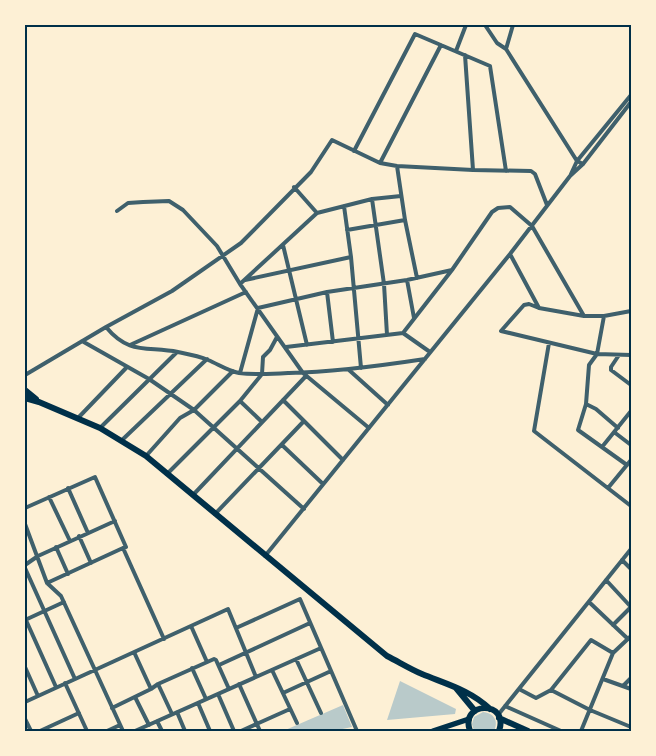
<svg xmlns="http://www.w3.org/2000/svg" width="656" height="756" font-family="Helvetica,sans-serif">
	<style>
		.green { fill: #b9caca }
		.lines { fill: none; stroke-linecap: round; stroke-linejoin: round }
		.minor { stroke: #3f606c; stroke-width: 4 }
		.secondary { stroke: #003049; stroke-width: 5.5 }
		.primary { stroke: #003049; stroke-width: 6 }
		.neatline { fill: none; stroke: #003049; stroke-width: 2 }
	</style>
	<rect width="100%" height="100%" fill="#fdf0d5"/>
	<!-- green -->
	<path class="green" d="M400,681L456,709L455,714L387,720Z
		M343,705L352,727L333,731H283Z
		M483,712C494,713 499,721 494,731H474L472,724L474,717Z"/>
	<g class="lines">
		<!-- minor -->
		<path class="minor" d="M485,25L497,43L506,49L577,161L583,164
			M506,49L513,25
			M456,51L466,25
			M465,55L473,170
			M354,151L415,34L490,66L506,171
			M380,163L441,45
			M397,166L405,220L417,278
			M571,174L577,161L631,95
			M294,187L317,213
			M372,199L384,284L387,335
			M344,206L351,257L361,368
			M117,211L128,203L143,202L169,201L183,210L217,246L240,284L303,373L369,428
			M347,230L405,220
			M283,245L307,345
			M245,280L351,257
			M407,280L414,318
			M240,284L317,213L372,199L401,196
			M327,292L333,342
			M539,308L529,304L524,305L501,331L597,354L604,316H584
			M604,316L631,311
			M106,327C129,355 147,346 178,352C188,354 199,356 208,360C218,364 228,371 239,373C256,375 272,374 289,373C335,372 379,366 425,359
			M403,333L452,270L492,212L498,208L510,207L532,226L584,316L539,308L510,254
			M82,341L149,379L194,410L304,509
			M549,343L534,431L631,506
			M130,345L246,292
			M286,347L403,333L430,352
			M619,355L611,367V370L631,385
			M349,370L388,405
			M240,373L258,308L327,292L407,280L452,270
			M25,375L106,327L172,291L241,243L311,172L332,140L380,163L397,166L473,170L531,171L535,174L547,205
			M283,400L343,460
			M240,401L262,422
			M586,404L578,430L627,465
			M78,418L127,367
			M100,428L177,352
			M618,428L596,409L586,404L589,365L597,354L631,355
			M614,432L631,445
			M121,441L207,359
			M282,445L323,484
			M602,447L631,411
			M146,456L180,418L194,410L233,371
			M167,474L240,401L262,374L263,357L270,350L277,337
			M68,488L88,533
			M608,488L631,460
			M193,495L306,376
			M49,497L70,541
			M25,508L95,477L126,547L123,548L164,639
			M215,514L304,421
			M25,524L47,583L61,596L123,731
			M79,536L91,563
			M56,547L68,574
			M265,556L510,254L570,176L583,164L631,102
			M622,560L631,569
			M25,565L38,556L115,521
			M25,568L75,679
			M606,580L631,607L613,625
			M47,583L123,548
			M589,602L628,639
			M25,618L56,687
			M25,620L64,602
			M191,626L207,662
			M236,628L300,599L357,731
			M134,652L151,689
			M296,659L321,713
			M219,665L310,623
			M25,667L38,696
			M192,668L206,699
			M272,670L297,723
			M603,679L631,689
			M65,683L87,731
			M158,684L172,714
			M239,684L260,731
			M623,686L631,678
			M519,689L536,698L551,690L590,710L631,727
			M551,690L591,640L613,653
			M283,693L331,671
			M218,694L234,731
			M135,697L149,725
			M25,702L228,609L256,677
			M198,703L210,731
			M505,706L561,731
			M112,708L151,689L158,684L214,659L216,660L229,689
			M177,712L185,731
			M498,715L631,549
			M25,719L31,731
			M157,721L162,731
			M40,731L79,713
			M107,731L120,725
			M135,731L321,648
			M241,731L290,709
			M581,731L613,653L631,636"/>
		<!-- secondary -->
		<path class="secondary" d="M433,731L469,719"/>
		<!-- primary -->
		<path class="primary" d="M25,390L36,399
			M25,398L39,402L100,428L146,456L387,656C399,662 410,669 422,674C446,684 470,690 490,709
			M456,688L475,711
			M499,718L528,731
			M470,731C459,701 510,700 499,731"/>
	</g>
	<!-- border -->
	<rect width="656" height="756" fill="none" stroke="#fdf0d5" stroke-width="52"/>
	<rect x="26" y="26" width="604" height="704" class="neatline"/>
</svg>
